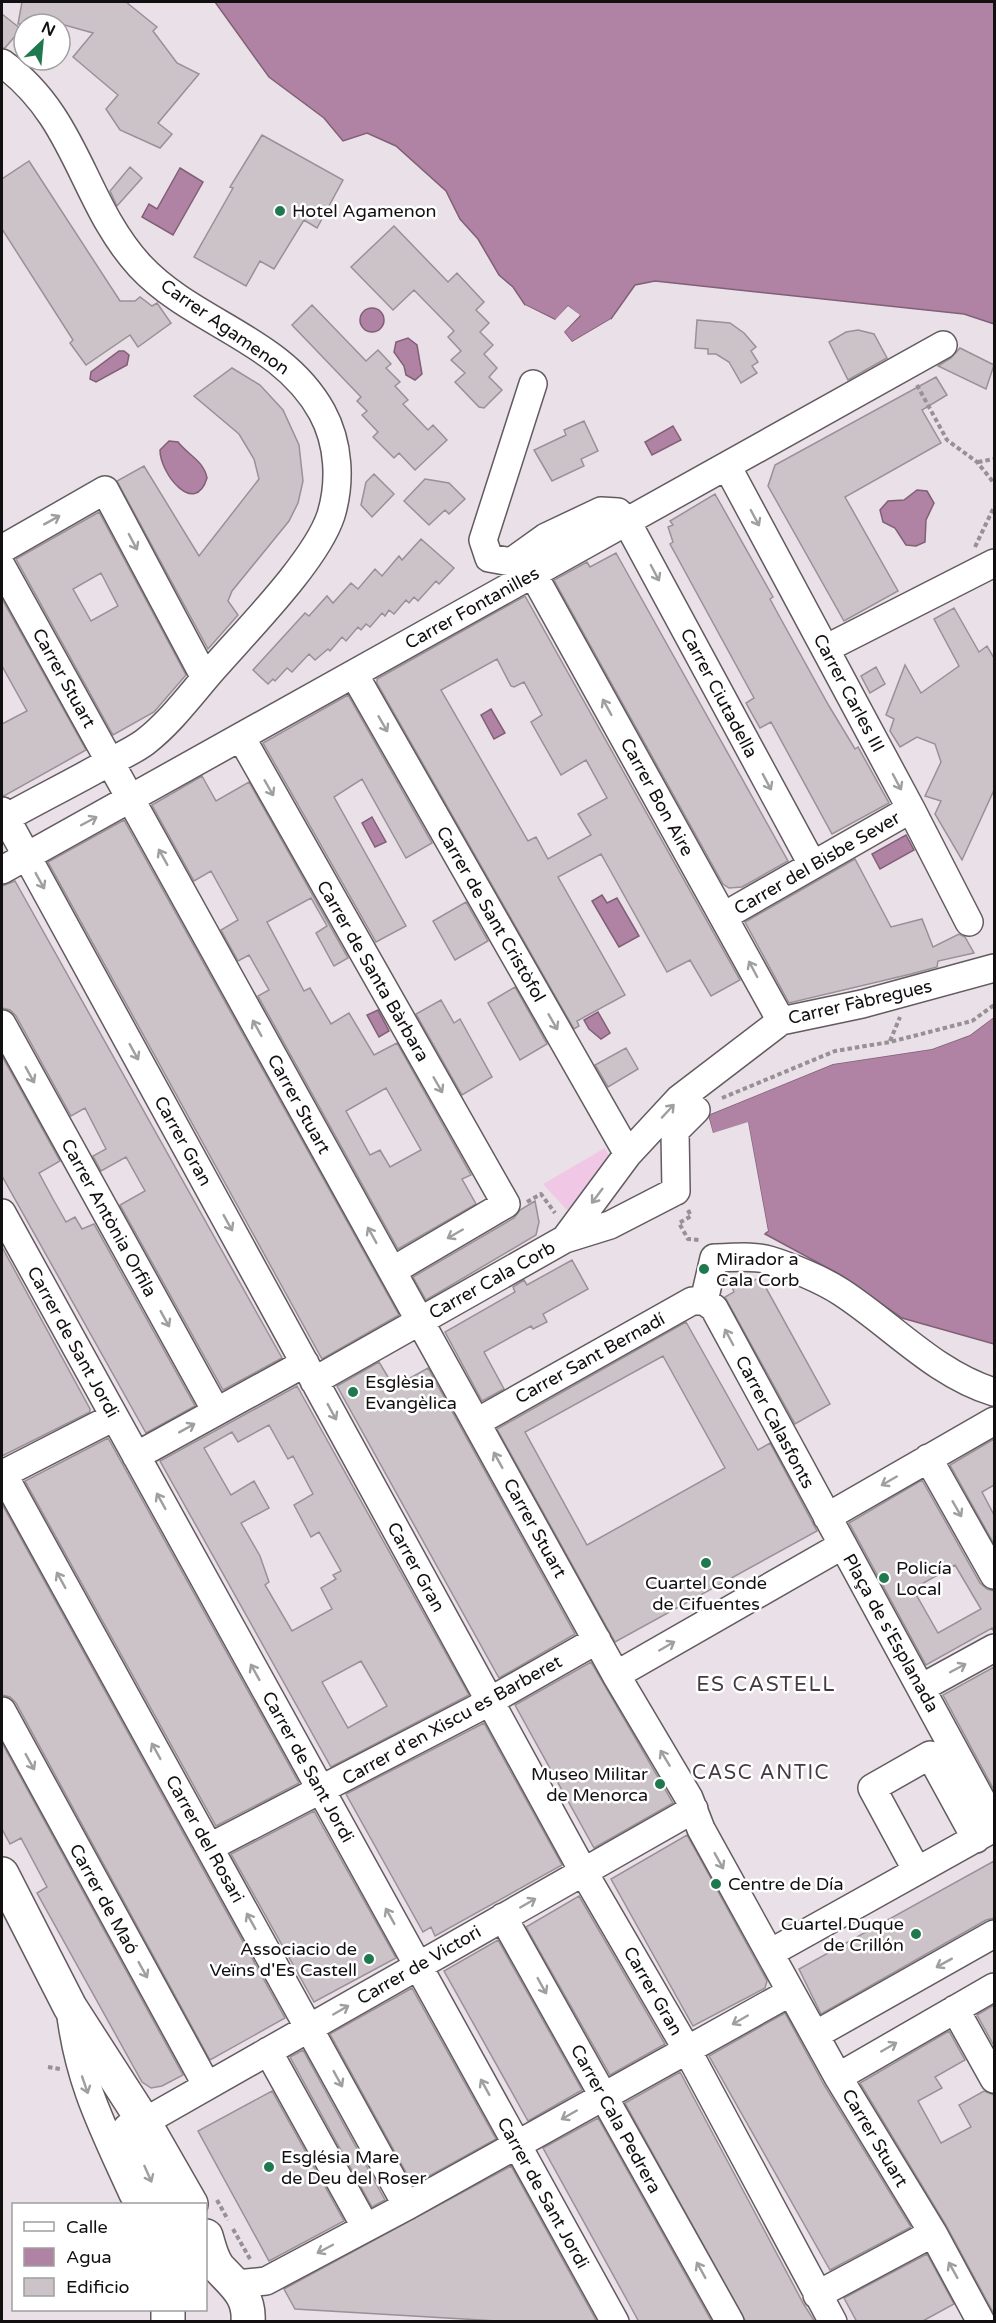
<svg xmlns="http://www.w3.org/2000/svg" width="996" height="2323" font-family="'Varela Round',sans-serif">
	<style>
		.green { fill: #f0c7e4 }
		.water { fill: #b082a3; stroke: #816077; stroke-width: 1.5 }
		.pier { fill: #eae0e7 }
		.building { fill: #ccc3c9; stroke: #9a9097; stroke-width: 1.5; fill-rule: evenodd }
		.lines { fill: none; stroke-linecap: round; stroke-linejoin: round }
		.minor-casing { stroke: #635b60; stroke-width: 30 }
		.major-casing { stroke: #635b60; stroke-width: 36 }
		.path { stroke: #979095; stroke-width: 4; stroke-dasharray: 4.5 3; stroke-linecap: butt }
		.minor { stroke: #fff; stroke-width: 27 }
		.major { stroke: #fff; stroke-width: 33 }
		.oneway { stroke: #a09fa0 }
		.poi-dot { fill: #20794e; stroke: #fff; stroke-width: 2 }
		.labels { text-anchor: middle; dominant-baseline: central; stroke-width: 5; stroke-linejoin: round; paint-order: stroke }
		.poi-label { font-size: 18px; fill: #120f11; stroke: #fff; text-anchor: start }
		.street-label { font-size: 18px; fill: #120f11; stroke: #fff }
		.neighbourhood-label { font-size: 20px; letter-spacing: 1.5px; fill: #433b41; stroke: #fff }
		.quarter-label { font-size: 21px; letter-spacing: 1.5px; fill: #433b41; stroke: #fff }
	</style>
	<rect width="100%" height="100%" fill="#eae0e7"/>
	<!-- green -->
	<path class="green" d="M605,1148L610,1158L567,1210L543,1184Z"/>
	<!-- water -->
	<path class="water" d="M215,2H994V324L964,314L655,281L635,285L611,319L572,342L564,332L580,316L568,306L556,320L525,305L513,287L499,275L478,239L460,219L446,191L396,146L367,133L343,141L324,118L269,77Z
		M180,168L203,182L173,235L142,217L149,204L157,209Z
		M360 320a12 12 0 1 1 24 0a12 12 0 1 1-24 0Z
		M408,338L417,345L422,374L415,380L406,375L404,366L394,352L396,342Z
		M119,351H124L129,355L127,365L96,382L90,379L91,372Z
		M673,426L681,440L652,455L645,442Z
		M169,441L178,442C188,455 204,461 207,478C195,517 160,474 160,450Z
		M917,490L927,491L934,503L926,520L925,542L916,546L906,545L895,528L883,522L880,510L888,501L904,500Z
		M491,709L505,733L494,739L481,715Z
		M372,817L386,842L375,847L362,823Z
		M906,835L914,850L880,869L872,854Z
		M602,895L607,903L617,898L639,936L619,947L592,901Z
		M378,1010L389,1031L379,1037L367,1015Z
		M598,1012L610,1033L601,1039L589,1029L584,1020Z
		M994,1017V1344L902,1318L837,1273L765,1234L768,1231L748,1123L713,1134L708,1115L833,1064L932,1049L970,1035Z"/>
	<!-- pier -->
	<path class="pier" d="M525,305L555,320L568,306L580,315L564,332L572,342L611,319L612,321L571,345L561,332L576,316L568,310L555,323L525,308Z
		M994,1014V1017L970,1035L932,1049L833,1064L708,1115L713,1133L748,1122L768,1231L762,1233L765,1230L746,1126L712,1136L706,1113L832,1061L931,1046L969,1033Z"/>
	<!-- building -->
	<path class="building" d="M22,2H126L157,27L153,31L177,63L199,74L158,123L172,134L160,148L120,130L106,109L118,95L73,57L93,33L47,20L44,24H18Z
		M2,14L21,29L5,48H2Z
		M262,135L343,180L317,228L304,220L274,269L260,261L246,286L194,257L233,188L230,187Z
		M29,161L120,301H135L140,297L152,306L157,303L171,323L138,347L130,335L86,365L70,343L73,340L2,229V179Z
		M130,167L142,178L117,206L110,191Z
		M394,226L448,282L457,273L484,302L476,310L489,323L480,332L493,345L484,354L497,368L489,377L502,390L484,408L479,407L455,382L465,373L451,360L461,351L448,337L454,331L414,290L393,310L351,267Z
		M312,305L366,361L378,350L391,364L386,368L400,382L395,386L408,400L403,404L428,430L433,425L447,440L415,470L399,453L394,458L373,437L378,432L362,415L367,411L357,401L361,397L292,325Z
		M697,320L730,323L744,333L756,347L751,351L758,362L752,366L757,373L741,383L729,362L716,354H708V349L695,348Z
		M858,330L874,334L887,358L848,380L829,342L846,332Z
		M960,348L994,365L986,389L938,366L951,358Z
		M232,368L260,385L283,410L299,445L303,481L298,503L289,521L232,591L228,601L238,615L208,649L117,481L144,466L199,556L259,479L254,459L239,434L194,396Z
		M936,377L947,395L922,410L941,443L845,497L898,591L844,621L768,486L775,465Z
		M584,421L598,451L581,459L584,466L552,481L534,450L566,435L564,430Z
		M374,474L394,494L372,517L361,505L366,482Z
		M425,479L449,483L465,499L449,514L445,510L429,525L404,501Z
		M715,494L773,597L770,599L777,612L829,706L855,749L858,747L889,803L832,834L771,722L760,728L746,703L754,698L670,544L673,542L668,527L673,525L670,521Z
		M99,512L186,675L154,712L113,735L16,559ZM101,573L118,606L91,621L73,589Z
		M421,539L454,568L439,584L436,581L418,601L414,597L409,603L406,600L394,614L389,610L385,616L382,613L370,627L366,624L361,630L358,627L346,641L342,637L330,651L328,649L315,660L309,654L292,672L287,668L275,681L273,679L268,684L253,670L305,613L309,616L327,596L333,603L351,583L358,589L375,569L382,576L399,556L402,560Z
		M616,553L788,861L742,887L729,888L723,884L554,580L587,562L590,567Z
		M525,596L740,980L711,996L690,960L667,972L601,854L558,877L625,995L577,1021L579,1026L574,1029L377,683V679ZM497,659L511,686L514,687L524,682L542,715L531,722L561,775L586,760L607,798L578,814L591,835L548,859L536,837L528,841L441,690Z
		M2,599L86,750L4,796L2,795V724L27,711L2,666Z
		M954,608L979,652L987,646L994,658V790L962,860L935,814L941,801L925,796L941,762L935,744L917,737L900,747L890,731L894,719L886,715L905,665L921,693L959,666L934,619Z
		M876,667L885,684L870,693L861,676Z
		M348,695L432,843L406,858L362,779L334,797L406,926L376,942L263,743Z
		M202,776L216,801L249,782L348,958L334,966L316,933L327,926L311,898L267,922L304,991L310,988L331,1024L349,1013L374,1055L397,1043L471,1175L462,1179L476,1204L398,1249L258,996L269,990L249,955L238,961L221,930L238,920L211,871L194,881L152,805ZM386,1088L421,1150L390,1167L380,1150L370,1155L346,1111Z
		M124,820L399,1315L322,1359L48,862Z
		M855,859L891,927L922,919L933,947L959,934L965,937L974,953L938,961L937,967L911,974L789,1003L745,922Z
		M15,881L282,1358L223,1390L120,1205L145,1191L126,1157L101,1171L93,1156L106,1149L85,1108L71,1116L16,1016L10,1010L2,1008V886Z
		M466,902L488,941L455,960L433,921Z
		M515,987L547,1044L520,1060L488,1003Z
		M441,1000L454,1023L460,1019L492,1077L462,1095L416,1014Z
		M626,1048L638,1069L608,1087L595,1065Z
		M2,1056L60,1161L39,1173L53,1199L66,1222L75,1217L82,1229L94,1224L195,1406L146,1433L2,1176Z
		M535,1201L539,1222L536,1235L426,1300L413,1277L514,1218L520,1210Z
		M2,1247L90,1409V1412L2,1456Z
		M572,1260L588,1289L543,1314L547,1322L533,1329L531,1326L484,1352L504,1389L482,1401L445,1332L515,1292L513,1287L524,1280L527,1285Z
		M760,1277L830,1404L795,1424L725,1297L734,1292L732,1287L745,1280L748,1284Z
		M686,1322L758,1450L770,1443L817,1531L615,1642L497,1429ZM663,1356L725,1468L587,1545L525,1432Z
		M379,1362L394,1387L428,1368L575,1634L499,1678L337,1386Z
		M297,1386L469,1695L331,1767L160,1461ZM269,1425L288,1459L293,1456L313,1494L294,1505L311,1537L319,1532L341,1571L333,1575L336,1579L321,1588L332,1609L292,1631L265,1585L269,1582L260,1556L241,1523L269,1508L254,1481L231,1495L204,1448L232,1432L238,1442ZM361,1661L387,1706L348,1728L322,1682Z
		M108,1438L299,1783L216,1826L25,1481Z
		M994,1439V1485L982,1492L994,1515V1544L950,1465Z
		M922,1480L980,1583L987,1589L994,1591V1632L992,1628L926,1665L849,1523ZM955,1565L981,1609L938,1633L913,1589Z
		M2,1504L285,2018L210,2060L16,1703L10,1697L2,1695Z
		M591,1662L673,1803L594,1848L515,1705Z
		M994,1667V1790L943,1695Z
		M484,1723L562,1865L435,1936L431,1927L423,1932L346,1794Z
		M2,1743L183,2075L162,2086L151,2088L142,2082L37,1893L47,1887L21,1838L10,1844L2,1829Z
		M314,1811L396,1958L314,2002L231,1854Z
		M687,1835L767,1981L765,1988L693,2026L611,1879Z
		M994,1861V1918L986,1920L821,2014L799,1969Z
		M579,1896L665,2044L610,2075L526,1927Z
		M498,1940L582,2090L528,2121L444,1971Z
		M412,1988L496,2139L413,2185L330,2034Z
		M994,2005V2043L993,2044L977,2015Z
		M785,2013L824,2085L911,2227L830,2270L709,2056Z
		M949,2031L965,2060L935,2077L942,2088L918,2101L941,2143L971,2127L959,2105L984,2091L994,2095V2314L946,2225L860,2083Z
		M303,2050L385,2200L372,2207L290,2057Z
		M680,2072L803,2303L815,2322H746L625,2103Z
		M272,2091L344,2221L269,2261L198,2131Z
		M598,2118L712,2322H639L627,2300L543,2148Z
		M511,2166L597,2322H514L295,2309L284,2289Z
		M927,2254L954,2304L921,2322H857L844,2298Z"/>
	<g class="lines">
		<defs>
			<path id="minor" d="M2,63C78,118 82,203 140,266C194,324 282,339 322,412C339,443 341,482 331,515C316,561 246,631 213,669C192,693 171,722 145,742C133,751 117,758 104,765C70,784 36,801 2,820
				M533,384L483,540L489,558L511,562L546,537L601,511L618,512L627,522L812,864
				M727,466L911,809L969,922
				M2,549L105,490L205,678
				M2,567L616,1675L689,1798L701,1829L838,2077L933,2233L981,2322
				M533,574L781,1021
				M825,649L994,563
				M354,674L628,1154
				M241,737L506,1204L392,1271
				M2,811L583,1871L686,2048L833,2322
				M2,870L943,345
				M724,916L911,809
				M2,1024L216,1411
				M676,1191L675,1131L696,1110
				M2,1213L615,2322
				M565,1239L628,1154L679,1099L781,1021L862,1004L994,968
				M704,1301L714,1308L994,1823
				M704,1301L714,1258C731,1258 753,1255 769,1260C789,1266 823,1280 841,1292C892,1325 935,1374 994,1392
				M314,1381L565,1239L610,1225L676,1191
				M477,1422L692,1301H704
				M136,1456L305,1363
				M928,1458L994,1575
				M2,1472L407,2206
				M3,1474L114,1417
				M827,1517L994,1421
				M616,1675L843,1545
				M921,1688L994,1648
				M2,1711L207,2086
				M976,1839L930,1755L872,1788L917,1871L994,1828
				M210,1847L476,1709L597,1640
				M503,1917L730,2322
				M770,1953L917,1871
				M70,2008C78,2081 103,2128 133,2194L142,2204
				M955,2009L994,2079
				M815,2035L994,1934
				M268,2051L366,2228
				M838,2077L994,1987
				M144,2122L694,1809
				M236,2284L266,2281L407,2206L791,1992
				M817,2295L933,2233"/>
			<path id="major" d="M2,1874L70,2007L144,2122L191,2204
				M129,2130L160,2204
				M206,2236C209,2246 212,2260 219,2268C235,2285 250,2296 248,2322
				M168,2310V2322"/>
		</defs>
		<!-- minor casing -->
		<use href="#minor" class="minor-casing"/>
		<!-- major casing -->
		<use href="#major" class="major-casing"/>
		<!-- path -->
		<path class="path" d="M917,385L947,440L977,462L994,483
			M978,462L994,459
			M975,547L994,507
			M890,1041L900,1017
			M722,1098L835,1051L890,1042L972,1021L994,1005
			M527,1202L541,1194L555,1213
			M688,1210L691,1216L679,1223L688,1239L699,1240
			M48,2067L60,2069
			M217,2200L228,2220
			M233,2229L250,2259"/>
		<!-- minor -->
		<use href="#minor" class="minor"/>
		<!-- major -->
		<use href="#major" class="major"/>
	</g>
	<!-- one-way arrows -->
	<defs><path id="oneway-shaft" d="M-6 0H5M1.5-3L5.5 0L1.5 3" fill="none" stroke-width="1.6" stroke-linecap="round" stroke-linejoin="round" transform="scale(1.5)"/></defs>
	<g class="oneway">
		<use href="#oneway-shaft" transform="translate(755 518) rotate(62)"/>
		<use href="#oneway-shaft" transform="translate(52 520) rotate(-29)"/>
		<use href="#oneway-shaft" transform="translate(133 542) rotate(62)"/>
		<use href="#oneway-shaft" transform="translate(655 573) rotate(62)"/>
		<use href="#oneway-shaft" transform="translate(607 707) rotate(-119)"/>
		<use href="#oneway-shaft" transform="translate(383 724) rotate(60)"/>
		<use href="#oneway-shaft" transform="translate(767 782) rotate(62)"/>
		<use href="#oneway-shaft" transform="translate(897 782) rotate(62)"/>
		<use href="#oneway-shaft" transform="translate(269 788) rotate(60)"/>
		<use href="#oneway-shaft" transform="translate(89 821) rotate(-28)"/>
		<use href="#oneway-shaft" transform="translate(163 857) rotate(-119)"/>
		<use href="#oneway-shaft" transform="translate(40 881) rotate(61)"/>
		<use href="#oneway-shaft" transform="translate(753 969) rotate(-118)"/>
		<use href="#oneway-shaft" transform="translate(553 1022) rotate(60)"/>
		<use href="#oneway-shaft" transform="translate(257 1028) rotate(-119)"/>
		<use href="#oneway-shaft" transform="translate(134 1052) rotate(61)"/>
		<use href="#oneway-shaft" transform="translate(30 1075) rotate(61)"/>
		<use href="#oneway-shaft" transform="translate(438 1085) rotate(60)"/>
		<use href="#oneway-shaft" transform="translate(668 1111) rotate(-47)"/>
		<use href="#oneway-shaft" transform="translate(597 1196) rotate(127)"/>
		<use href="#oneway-shaft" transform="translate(228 1223) rotate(61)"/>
		<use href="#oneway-shaft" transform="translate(455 1234) rotate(150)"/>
		<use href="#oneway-shaft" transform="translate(372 1235) rotate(-119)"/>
		<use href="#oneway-shaft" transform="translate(165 1319) rotate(61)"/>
		<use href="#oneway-shaft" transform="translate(729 1337) rotate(-118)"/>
		<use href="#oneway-shaft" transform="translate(332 1412) rotate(61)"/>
		<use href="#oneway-shaft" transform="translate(187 1428) rotate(-29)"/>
		<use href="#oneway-shaft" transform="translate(498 1460) rotate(-119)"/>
		<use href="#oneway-shaft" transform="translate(889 1481) rotate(150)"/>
		<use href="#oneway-shaft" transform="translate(161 1501) rotate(-119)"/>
		<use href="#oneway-shaft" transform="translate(957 1509) rotate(60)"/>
		<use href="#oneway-shaft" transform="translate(61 1580) rotate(-119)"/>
		<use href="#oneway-shaft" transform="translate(667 1646) rotate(-30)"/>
		<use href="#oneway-shaft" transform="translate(958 1668) rotate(-28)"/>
		<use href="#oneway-shaft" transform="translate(255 1672) rotate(-119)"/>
		<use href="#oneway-shaft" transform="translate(156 1751) rotate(-119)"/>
		<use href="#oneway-shaft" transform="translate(665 1758) rotate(-121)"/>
		<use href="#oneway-shaft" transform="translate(30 1762) rotate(61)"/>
		<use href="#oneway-shaft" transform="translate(719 1861) rotate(61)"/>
		<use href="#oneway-shaft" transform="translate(528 1903) rotate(-30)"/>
		<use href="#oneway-shaft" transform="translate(390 1916) rotate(-119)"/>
		<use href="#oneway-shaft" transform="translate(251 1921) rotate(-119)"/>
		<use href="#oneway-shaft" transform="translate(944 1963) rotate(151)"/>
		<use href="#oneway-shaft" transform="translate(143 1970) rotate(61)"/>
		<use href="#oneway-shaft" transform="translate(542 1986) rotate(61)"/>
		<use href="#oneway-shaft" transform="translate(341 2010) rotate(-30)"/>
		<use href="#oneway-shaft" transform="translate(740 2020) rotate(150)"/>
		<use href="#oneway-shaft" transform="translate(889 2047) rotate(-30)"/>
		<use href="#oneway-shaft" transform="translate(338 2079) rotate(61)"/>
		<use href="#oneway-shaft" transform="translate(85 2085) rotate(71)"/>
		<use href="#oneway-shaft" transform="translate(485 2087) rotate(-119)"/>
		<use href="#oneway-shaft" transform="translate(569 2115) rotate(150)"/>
		<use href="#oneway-shaft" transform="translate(148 2174) rotate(66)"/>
		<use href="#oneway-shaft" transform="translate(325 2249) rotate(152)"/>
		<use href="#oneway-shaft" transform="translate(701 2270) rotate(-119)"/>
		<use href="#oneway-shaft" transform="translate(953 2270) rotate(-119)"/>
	</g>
	<!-- markers -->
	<g class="poi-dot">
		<circle cx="280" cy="211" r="6"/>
		<circle cx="704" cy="1269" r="6"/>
		<circle cx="353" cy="1392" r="6"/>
		<circle cx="706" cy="1563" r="6"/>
		<circle cx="884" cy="1578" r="6"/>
		<circle cx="660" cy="1784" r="6"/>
		<circle cx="716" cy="1884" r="6"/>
		<circle cx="916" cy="1934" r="6"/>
		<circle cx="369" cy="1959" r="6"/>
		<circle cx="269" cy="2167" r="6"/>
	</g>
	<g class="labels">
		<!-- poi labels -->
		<g class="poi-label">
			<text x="292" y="211">Hotel Agamenon</text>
			<text x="716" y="1259">Mirador a<tspan x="716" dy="21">Cala Corb</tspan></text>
			<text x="365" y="1382">Esglèsia<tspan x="365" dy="21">Evangèlica</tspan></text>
			<text x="896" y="1568">Policía<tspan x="896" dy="21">Local</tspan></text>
			<text x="706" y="1583" text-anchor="middle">Cuartel Conde<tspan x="706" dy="21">de Cifuentes</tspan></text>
			<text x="648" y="1774" text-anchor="end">Museo Militar<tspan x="648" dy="21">de Menorca</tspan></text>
			<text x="728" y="1884">Centre de Día</text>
			<text x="904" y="1924" text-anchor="end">Cuartel Duque<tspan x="904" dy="21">de Crillón</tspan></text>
			<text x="357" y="1949" text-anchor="end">Associacio de<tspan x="357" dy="21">Veïns d'Es Castell</tspan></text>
			<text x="281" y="2157">Església Mare<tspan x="281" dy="21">de Deu del Roser</tspan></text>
		</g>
		<!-- street labels -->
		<g class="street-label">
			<text transform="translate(225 327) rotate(35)">Carrer Agamenon</text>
			<text transform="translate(472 608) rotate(-29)">Carrer Fontanilles</text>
			<text transform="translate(64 678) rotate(61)">Carrer Stuart</text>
			<text transform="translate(719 693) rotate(62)">Carrer Ciutadella</text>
			<text transform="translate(849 693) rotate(62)">Carrer Carles III</text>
			<text transform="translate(657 797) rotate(61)">Carrer Bon Aire</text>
			<text transform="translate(817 863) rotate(-30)">Carrer del Bisbe Sever</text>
			<text transform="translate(491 914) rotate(60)">Carrer de Sant Cristòfol</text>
			<text transform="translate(373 971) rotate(60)">Carrer de Santa Bàrbara</text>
			<text transform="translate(860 1002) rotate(-13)">Carrer Fàbregues</text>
			<text transform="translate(299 1104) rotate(61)">Carrer Stuart</text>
			<text transform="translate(183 1141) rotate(61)">Carrer Gran</text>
			<text transform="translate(109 1218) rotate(61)">Carrer Antònia Orfila</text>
			<text transform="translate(492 1280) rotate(-29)">Carrer Cala Corb</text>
			<text transform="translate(73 1342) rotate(61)">Carrer de Sant Jordi</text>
			<text transform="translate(590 1358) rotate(-29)">Carrer Sant Bernadí</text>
			<text transform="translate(775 1422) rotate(62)">Carrer Calasfonts</text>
			<text transform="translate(535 1528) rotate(61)">Carrer Stuart</text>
			<text transform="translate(416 1567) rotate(61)">Carrer Gran</text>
			<text transform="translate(891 1633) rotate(61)">Plaça de s'Esplanada</text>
			<text transform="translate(452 1720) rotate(-29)">Carrer d'en Xiscu es Barberet</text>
			<text transform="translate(308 1767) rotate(61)">Carrer de Sant Jordi</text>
			<text transform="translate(205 1839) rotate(61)">Carrer del Rosari</text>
			<text transform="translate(104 1899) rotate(61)">Carrer de Maó</text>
			<text transform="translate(419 1965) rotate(-30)">Carrer de Victori</text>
			<text transform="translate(653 1991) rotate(60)">Carrer Gran</text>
			<text transform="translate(616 2119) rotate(61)">Carrer Cala Pedrera</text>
			<text transform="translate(875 2138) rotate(59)">Carrer Stuart</text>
			<text transform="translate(543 2193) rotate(61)">Carrer de Sant Jordi</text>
		</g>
		<!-- neighbourhood labels -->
		<g class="neighbourhood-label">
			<text x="761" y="1773">CASC ANTIC</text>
		</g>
		<!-- quarter labels -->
		<g class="quarter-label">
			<text x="766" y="1684">ES CASTELL</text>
		</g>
	</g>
	<!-- border -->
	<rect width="996" height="2323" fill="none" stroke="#120f11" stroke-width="6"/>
	<!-- legend -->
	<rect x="12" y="2203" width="195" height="108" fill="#ffffff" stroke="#a09fa0" stroke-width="1.5"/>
	<rect x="24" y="2222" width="30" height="9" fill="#ffffff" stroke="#a09fa0" stroke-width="1.5"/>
	<text x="66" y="2233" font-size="18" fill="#120f11">Calle</text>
	<rect x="24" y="2248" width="30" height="18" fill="#b082a3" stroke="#a09fa0" stroke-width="1.5"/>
	<text x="66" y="2263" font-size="18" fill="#120f11">Agua</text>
	<rect x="24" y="2278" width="30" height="18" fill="#ccc3c9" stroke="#a09fa0" stroke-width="1.5"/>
	<text x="66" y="2293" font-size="18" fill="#120f11">Edificio</text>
	<!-- north arrow -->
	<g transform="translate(42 42) rotate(26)"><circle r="28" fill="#ffffff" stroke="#a09fa0" stroke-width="1.5"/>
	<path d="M0-4.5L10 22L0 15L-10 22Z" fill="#20794e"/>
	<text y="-9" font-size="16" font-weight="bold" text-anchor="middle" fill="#120f11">N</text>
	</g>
</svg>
